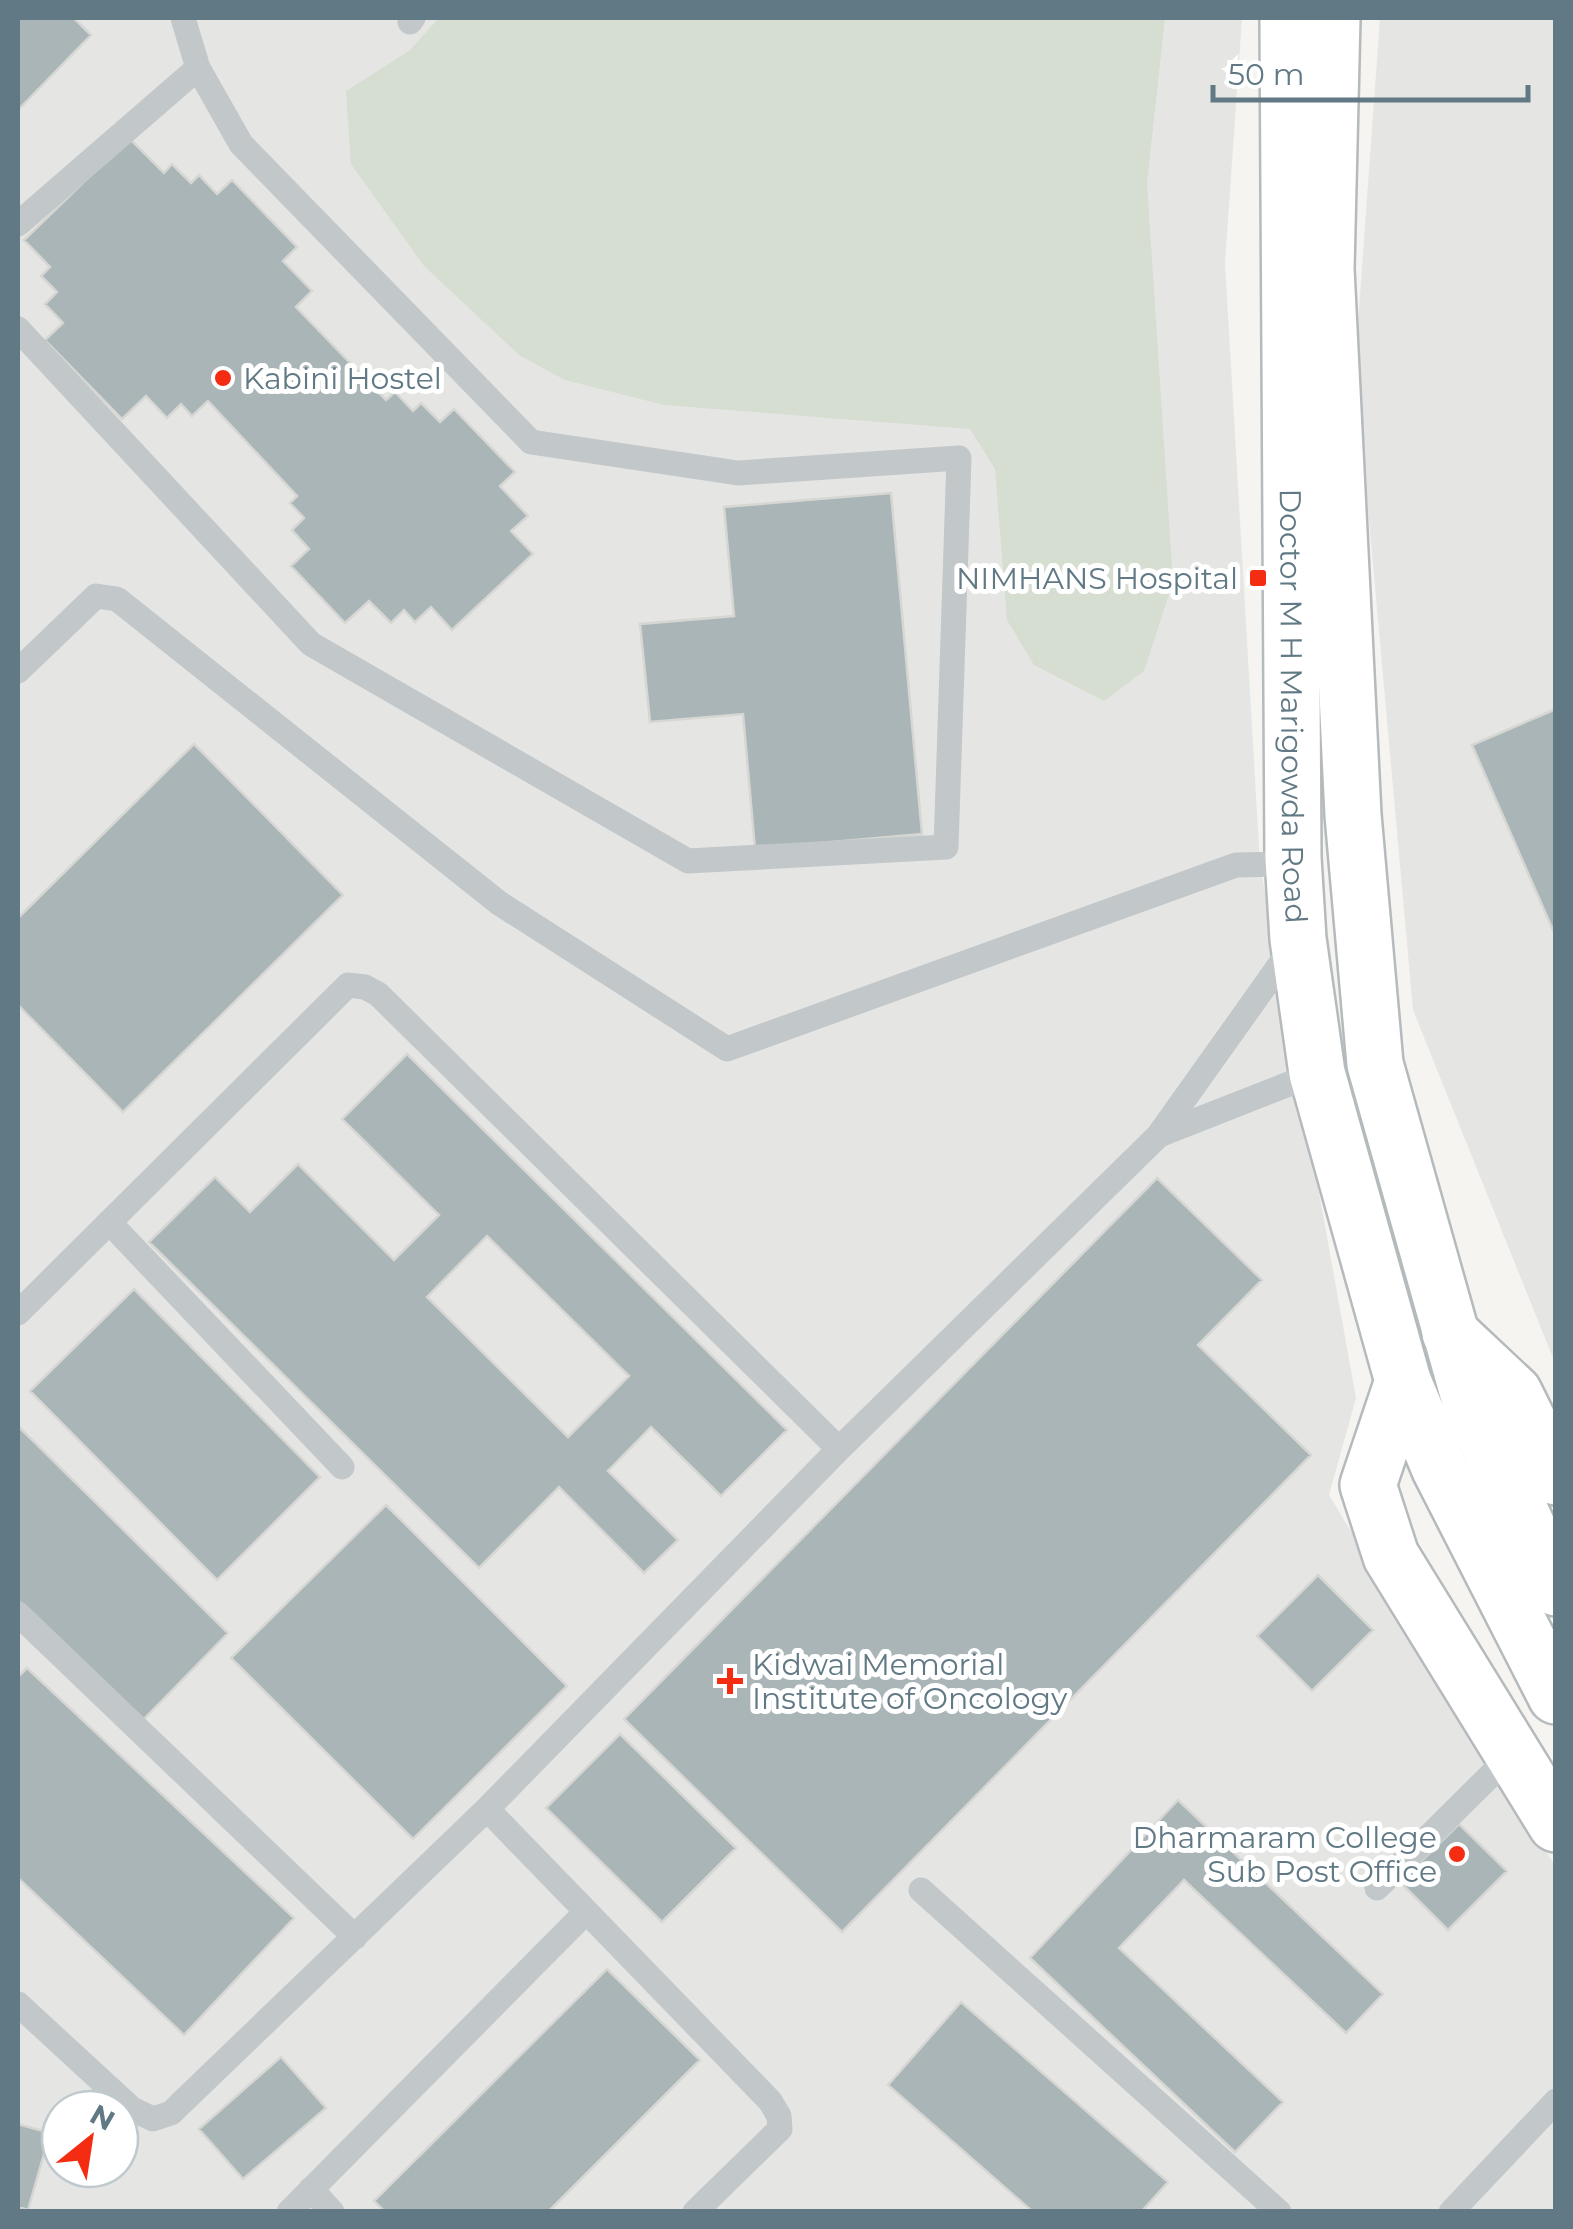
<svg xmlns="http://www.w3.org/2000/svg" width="1573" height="2229" font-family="Montserrat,sans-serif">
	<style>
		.built { fill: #e5e6e4; fill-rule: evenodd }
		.green { fill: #d6ddd1 }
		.building { fill: #aab5b8; stroke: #d6d6d3; stroke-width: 2.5; fill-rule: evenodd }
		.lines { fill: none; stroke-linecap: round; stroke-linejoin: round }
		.primary-casing { stroke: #b5babd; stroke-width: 60 }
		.service { stroke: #c2c7c9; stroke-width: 25 }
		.primary { stroke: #fff; stroke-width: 55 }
		.poi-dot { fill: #f32c12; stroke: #fff; stroke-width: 4 }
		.labels { text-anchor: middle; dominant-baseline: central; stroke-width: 10; stroke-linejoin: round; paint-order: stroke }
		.poi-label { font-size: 30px; fill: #617984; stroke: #fff; text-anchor: start }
		.street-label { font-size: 30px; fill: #617984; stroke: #fff }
	</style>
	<rect width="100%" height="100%" fill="#f5f4f0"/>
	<!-- built -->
	<path class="built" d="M18,18H1242L1225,263L1260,864L1356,1398L1329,1495L1555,1866V2211H18ZM60,2109H120V2169H60Z
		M1380,18H1555V1363L1413,1010L1355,364Z"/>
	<!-- green -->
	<path class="green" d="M439,18H1165L1147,183L1173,582L1144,671L1104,701L1034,665L1007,620L995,469L970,429L664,405L565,380L519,355L424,266L351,164L346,91L409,51Z"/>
	<!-- building -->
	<path class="building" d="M18,18H74L91,35L18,110Z
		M129,138L164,173L172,164L191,183L199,175L217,194L232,180L297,247L283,261L312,291L296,307L386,400L395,392L413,411L421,403L440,422L454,409L515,472L500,486L528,516L511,531L533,554L452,630L431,607L415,622L404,610L391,623L369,601L345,623L291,566L309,549L292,530L304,518L290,503L297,496L208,401L192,416L181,404L167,418L146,396L122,419L45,340L63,323L45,304L57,292L41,276L50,267L24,240Z
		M891,493L922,834L755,849L743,714L650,722L640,624L734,616L724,507Z
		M1556,709V937L1472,745Z
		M194,744L343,895L123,1112L18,1005V918Z
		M407,1054L787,1430L721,1496L651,1427L608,1471L678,1540L644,1573L559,1487L479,1568L149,1242L215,1177L250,1212L298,1164L394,1260L439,1215L342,1119ZM487,1236L629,1376L568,1437L427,1297Z
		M1157,1178L1262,1280L1198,1345L1311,1455L842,1932L624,1719Z
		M134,1289L320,1477L217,1580L30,1391Z
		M18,1426L228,1633L141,1722L18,1601Z
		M386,1505L567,1686L413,1839L231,1658Z
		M1318,1575L1373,1630L1312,1691L1257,1636Z
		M27,1668L294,1918L184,2035L18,1878V1677Z
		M620,1734L736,1848L662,1922L546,1808Z
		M1178,1800L1383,1994L1346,2033L1184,1880L1119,1948L1283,2102L1235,2152L1030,1958Z
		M1459,1824L1507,1871L1448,1930L1400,1882Z
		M607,1969L700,2060L548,2212H385L374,2201Z
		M961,2002L1168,2182L1141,2212H1033L888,2085Z
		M281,2057L326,2108L243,2179L199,2129Z
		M18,2124L50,2133L28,2210L18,2207Z"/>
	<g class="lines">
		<defs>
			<g id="primary">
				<path id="s1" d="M1288,18L1293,858L1298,939L1317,1073L1403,1381L1439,1467L1556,1696"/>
				<path d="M1332,18L1326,269L1353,815L1375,1064L1472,1408L1556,1588"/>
				<path d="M1450,1333L1514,1393L1556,1477"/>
				<path d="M1403,1381L1368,1485L1391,1556L1556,1824"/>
			</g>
		</defs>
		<!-- primary casing -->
		<use href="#primary" class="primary-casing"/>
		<!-- service -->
		<path class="service" d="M410,22L413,18
			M18,224L198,68
			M18,329L311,644L688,861L946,847L959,458L738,473L531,442L241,144L198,68L183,18
			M18,671L96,596L117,599L499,903L727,1049L1236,865L1279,864L1293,858
			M1159,1135L1317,1073
			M109,1222L342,1467
			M18,1313L348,985L365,987L378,994L839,1449
			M18,1614L355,1937
			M1377,1888L1512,1754
			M921,1890L1279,2212
			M18,2004L132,2109L153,2119L171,2113L487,1809
			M311,2189L332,2212
			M289,2212L586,1912
			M695,2212L780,2129L779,2116L770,2101L487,1809L839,1449L1158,1136L1294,945
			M1451,2212L1556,2101"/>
		<!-- primary -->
		<use href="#primary" class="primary"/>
	</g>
	<!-- markers -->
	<g class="poi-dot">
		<circle cx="223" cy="378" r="10"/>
		<rect x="1248" y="568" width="20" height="20" rx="5"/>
		<path d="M725 1666h10v10h10v10h-10v10h-10v-10h-10v-10h10z"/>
		<circle cx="1457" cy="1854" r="10"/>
	</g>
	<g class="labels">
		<!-- poi labels -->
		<g class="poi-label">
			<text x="243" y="378">Kabini Hostel</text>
			<text x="1238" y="578" text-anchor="end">NIMHANS Hospital</text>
			<text x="752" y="1664">Kidwai Memorial<tspan x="752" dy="34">Institute of Oncology</tspan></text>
			<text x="1437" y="1837" text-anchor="end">Dharmaram College<tspan x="1437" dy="34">Sub Post Office</tspan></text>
		</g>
		<!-- street labels -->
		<g class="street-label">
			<text stroke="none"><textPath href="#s1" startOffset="688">Doctor M H Marigowda Road</textPath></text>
		</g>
	</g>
	<!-- border -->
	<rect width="1573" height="2229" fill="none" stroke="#617984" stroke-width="40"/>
	<!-- north arrow -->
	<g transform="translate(90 2139) rotate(30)"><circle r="48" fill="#ffffff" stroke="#c0c9ce" stroke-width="2.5"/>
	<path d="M0-8L18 38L0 25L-18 38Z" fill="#f32c12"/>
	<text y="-15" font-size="28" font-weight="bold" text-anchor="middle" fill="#617984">N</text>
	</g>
	<!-- scale -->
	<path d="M1213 85v15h315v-15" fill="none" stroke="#617984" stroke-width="5"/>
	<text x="1228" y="85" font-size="30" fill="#617984" stroke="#ffffff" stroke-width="8" paint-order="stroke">50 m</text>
</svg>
